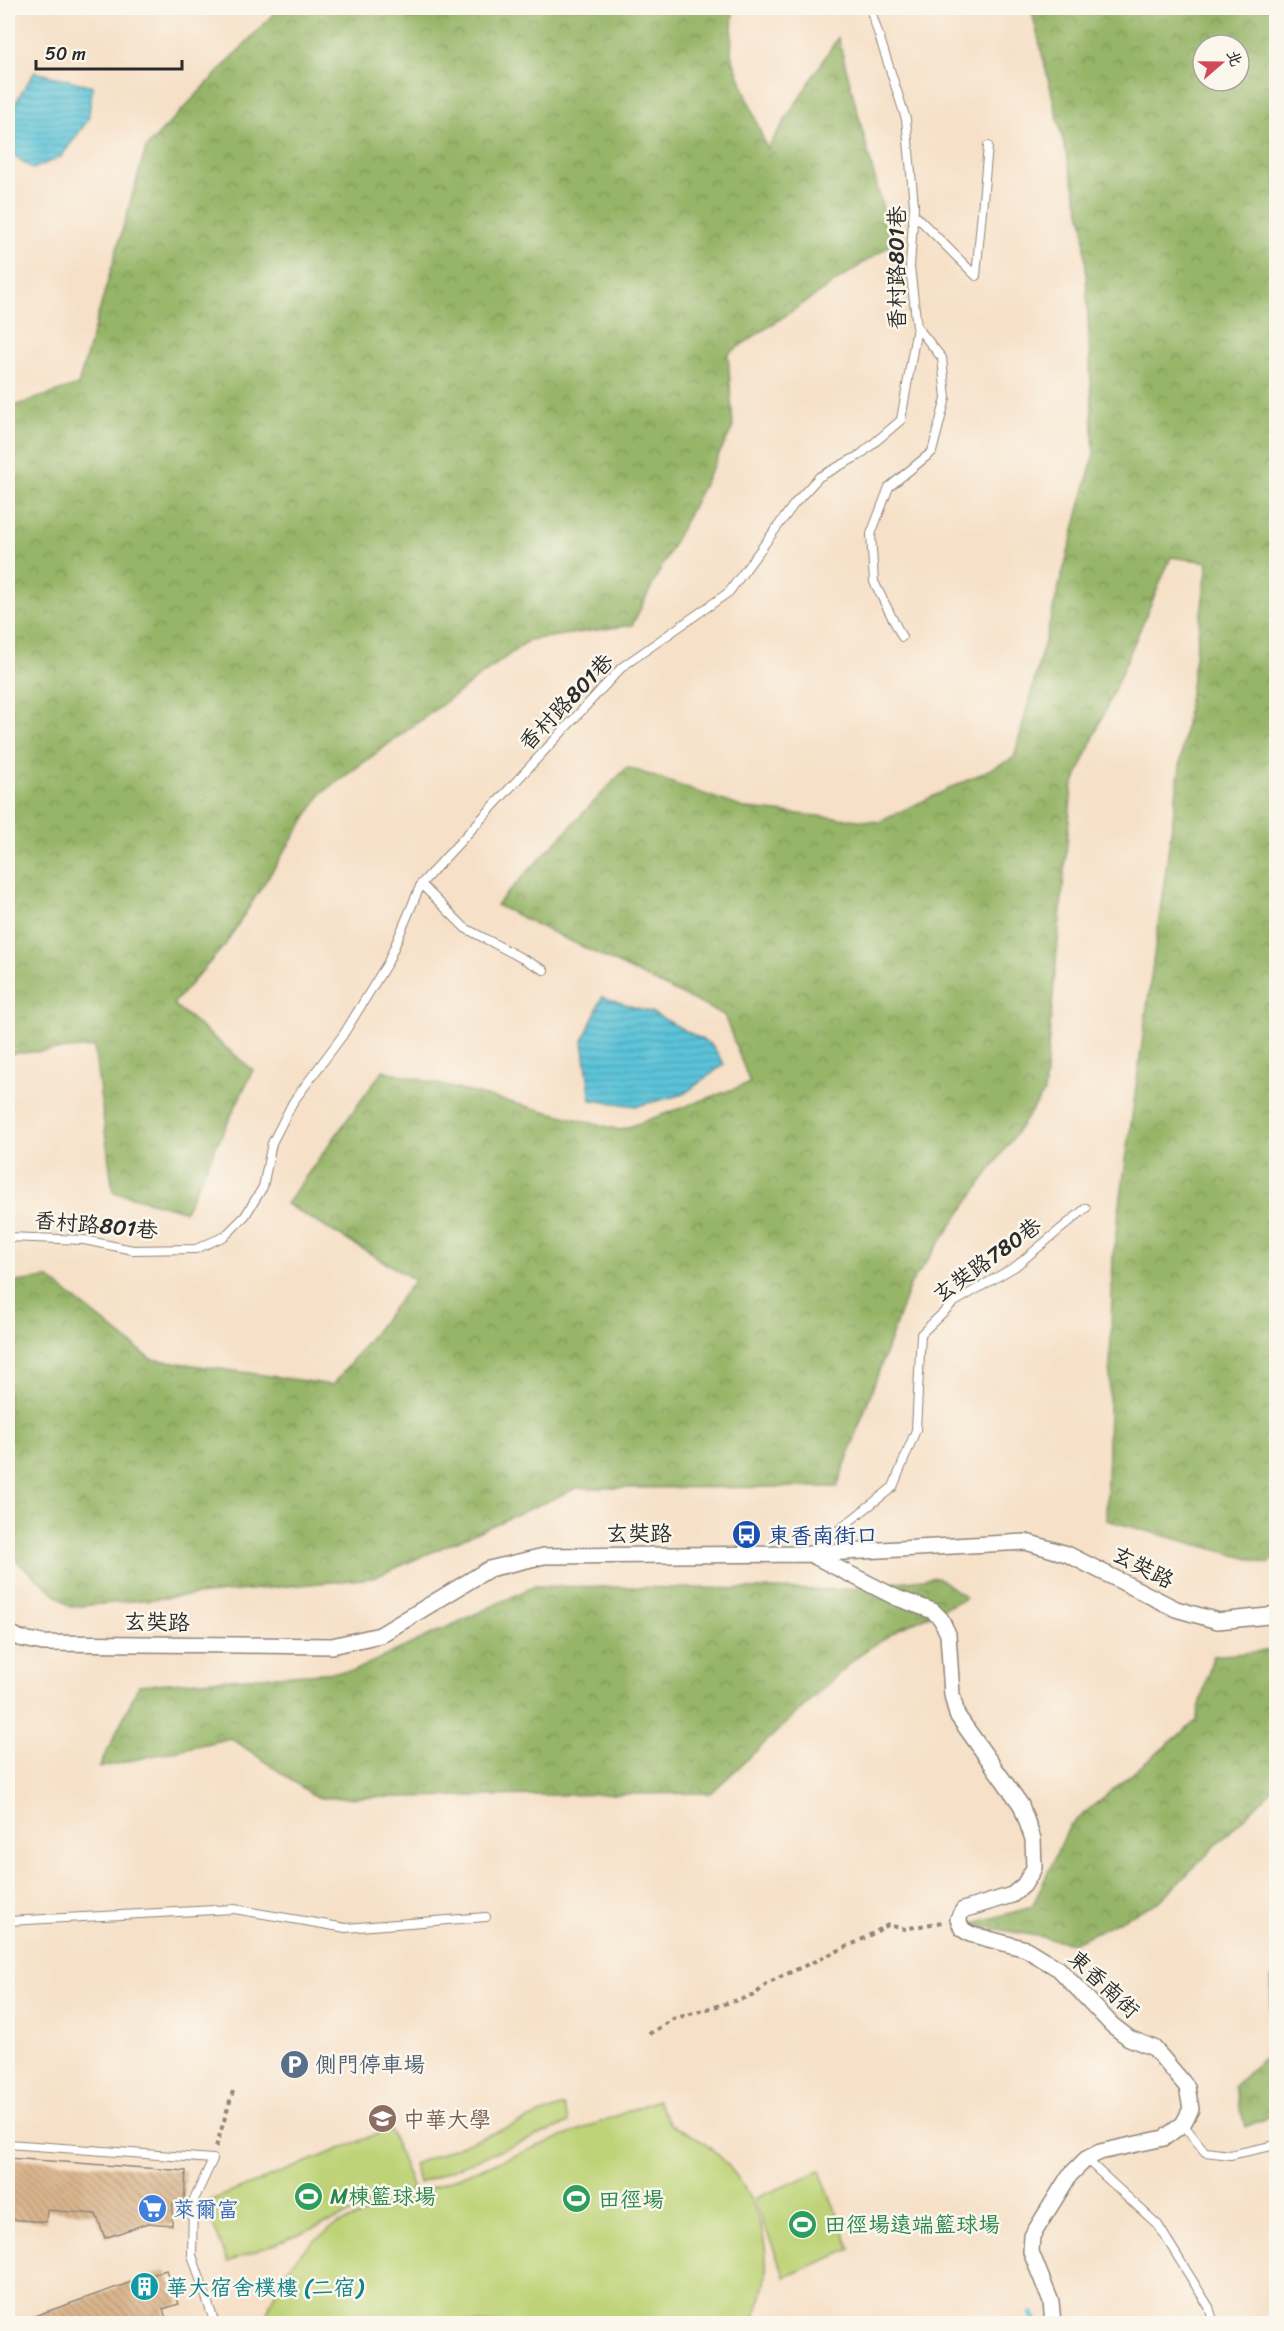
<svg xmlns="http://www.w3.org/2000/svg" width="1284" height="2331" font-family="Sriracha,'LXGW WenKai TC',sans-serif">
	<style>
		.forest { fill: url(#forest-crowns); stroke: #60704a; stroke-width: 1.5; fill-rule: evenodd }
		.park { fill: #bed377; stroke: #747f51; stroke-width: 1.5 }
		.water { fill: url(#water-rules); stroke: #447882; stroke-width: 1.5 }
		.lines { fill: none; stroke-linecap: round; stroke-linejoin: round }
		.stream { stroke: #5cc4d9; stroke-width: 6 }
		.building { fill: url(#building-back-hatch) }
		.service-casing { stroke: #908679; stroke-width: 10 }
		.minor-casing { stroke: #908679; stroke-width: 18 }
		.path { stroke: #908679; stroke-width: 4; stroke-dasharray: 4.5 4.5; stroke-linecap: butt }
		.service { stroke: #fff; stroke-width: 8 }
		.minor { stroke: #fff; stroke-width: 15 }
		.labels { text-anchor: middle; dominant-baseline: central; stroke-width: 5; stroke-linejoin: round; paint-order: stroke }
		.street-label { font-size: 22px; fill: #2b2b2b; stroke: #fbf7ec }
		.transit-label { font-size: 22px; fill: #164399; stroke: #fbf7ec; text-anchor: start }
		.service-label { font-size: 22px; fill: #4e5e75; stroke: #fbf7ec; text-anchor: start }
		.education-label { font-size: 22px; fill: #785e54; stroke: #fbf7ec; text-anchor: start }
		.leisure-label { font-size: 22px; fill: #27864d; stroke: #fbf7ec; text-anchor: start }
		.shop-label { font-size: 22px; fill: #366cbe; stroke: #fbf7ec; text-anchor: start }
		.culture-label { font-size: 22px; fill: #0d838f; stroke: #fbf7ec; text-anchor: start }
	</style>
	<defs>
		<pattern id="forest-crowns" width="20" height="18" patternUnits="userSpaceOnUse" patternTransform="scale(1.5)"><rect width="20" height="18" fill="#96b568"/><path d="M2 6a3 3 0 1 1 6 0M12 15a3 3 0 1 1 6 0" fill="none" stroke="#7b9356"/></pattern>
		<pattern id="water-rules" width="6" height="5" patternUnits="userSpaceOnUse" patternTransform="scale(1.5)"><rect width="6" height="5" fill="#5cc4d9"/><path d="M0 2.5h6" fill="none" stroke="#4c9fb0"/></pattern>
		<pattern id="building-back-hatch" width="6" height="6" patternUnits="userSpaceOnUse" patternTransform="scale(1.5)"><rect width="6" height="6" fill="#dbb68e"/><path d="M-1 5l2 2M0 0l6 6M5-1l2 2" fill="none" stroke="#b29474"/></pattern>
	</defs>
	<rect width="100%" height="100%" fill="#fbf7ec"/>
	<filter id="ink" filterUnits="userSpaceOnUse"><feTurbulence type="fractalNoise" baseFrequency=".0167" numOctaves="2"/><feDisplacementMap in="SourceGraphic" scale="12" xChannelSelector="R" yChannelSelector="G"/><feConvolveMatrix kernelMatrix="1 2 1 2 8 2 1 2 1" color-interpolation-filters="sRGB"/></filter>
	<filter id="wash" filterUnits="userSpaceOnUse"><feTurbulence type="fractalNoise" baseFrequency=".008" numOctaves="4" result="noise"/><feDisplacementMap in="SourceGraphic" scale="24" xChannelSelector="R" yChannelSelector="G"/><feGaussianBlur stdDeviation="1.35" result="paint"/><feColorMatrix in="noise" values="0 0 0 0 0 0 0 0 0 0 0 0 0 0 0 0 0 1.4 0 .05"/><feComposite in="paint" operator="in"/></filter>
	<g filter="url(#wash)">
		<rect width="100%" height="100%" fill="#f6e0c7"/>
		<!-- forest -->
		<path class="forest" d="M279,8H733L731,55L767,149L838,37L892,244L728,354L733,427L632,625L529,640L321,794L225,945L173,1004L253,1070L185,1211L113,1192L94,1047L8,1054V408L78,385L146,148Z
			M1031,8H1276V1557L1268,1564L1106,1520L1113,1255L1208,562L1171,557L1072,788L1044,1093L910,1285L837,1487L577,1488L373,1578L71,1607L8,1554V1283L48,1278L151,1359L333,1385L415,1280L286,1204L383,1070L620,1130L750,1083L724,1015L496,905L627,767L747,809L879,822L1014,758L1094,454L1084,227ZM1203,45H1239V81H1203Z
			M938,1577L966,1598L899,1629L860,1654L711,1793L317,1798L231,1738L99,1768L139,1685L353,1671L535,1586L837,1590Z
			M1276,1650V1786L1160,1901L1073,1943L971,1924L1032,1907L1070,1825L1196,1721L1213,1656Z
			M1276,1974V2114L1245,2127L1234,2086L1270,2052L1271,1978Z"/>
		<!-- park -->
		<path class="park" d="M657,2100L670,2125C745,2151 792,2251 751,2323H264C279,2274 293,2254 336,2225Z
			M563,2106L569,2123L419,2183L413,2164Z
			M390,2129L413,2189L228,2262L204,2203Z
			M820,2171L851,2249L785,2277L754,2199Z"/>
		<!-- water -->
		<path class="water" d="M35,72L93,86L88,120L61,157L33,169L8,151C7,115 14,102 35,72Z
			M602,997L653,1013L712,1045L724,1064L684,1094L637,1106L591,1100L583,1041Z"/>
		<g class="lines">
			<!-- stream -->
			<path class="stream" d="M1032,2314L1035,2324"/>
		</g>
		<g id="blocks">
			<!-- building -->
			<path class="building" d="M8,2158L186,2171L184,2203H173L172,2225L148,2223L105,2238L96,2214L47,2210L46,2222L8,2219Z
				M166,2270L179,2304L163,2309L168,2324H21L20,2321Z"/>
		</g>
	</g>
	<g filter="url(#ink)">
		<use href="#blocks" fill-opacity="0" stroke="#908679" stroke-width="1.5"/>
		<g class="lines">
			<defs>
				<path id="service" d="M914,214L976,276L988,146
					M902,637L874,582L871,534L889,487L932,452L946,398L942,358L917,327
					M421,884L465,928L544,970
					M8,1237L84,1240L133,1250L196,1249L225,1236L245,1216L263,1187L272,1143L293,1102L343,1035L388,962L421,884L622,667L729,592L795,503L819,477L860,455L901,420L917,327L910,267L914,205L906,119L870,8
					M812,1551L893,1487L916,1430L921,1334L953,1303L1016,1266L1086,1208
					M8,1921L234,1909L346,1928L486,1917
					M1183,2124L1205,2152L1230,2155L1276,2145
					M8,2144L213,2159L193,2202L192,2255L215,2324
					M1086,2159L1158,2225L1209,2307L1214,2324"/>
				<path id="minor" d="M812,1555L897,1598L933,1611L941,1619L948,1634L952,1695L957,1715L1021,1805L1033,1839L1034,1868L1024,1885L1012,1895L963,1910L958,1919L962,1929L970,1934L1026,1949L1059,1969L1112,2025L1129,2038L1154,2048L1187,2087L1191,2109L1183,2124L1164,2138L1100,2152L1086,2159L1069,2176L1032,2236L1031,2252L1051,2302L1053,2324
					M8,1632L19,1638L43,1643L332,1646L380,1635L489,1569L544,1556L809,1554L1026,1542L1067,1554L1176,1609L1218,1621L1268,1616L1276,1613"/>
			</defs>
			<!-- service casing -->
			<use href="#service" class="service-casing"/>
			<!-- minor casing -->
			<use href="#minor" class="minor-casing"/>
			<!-- path -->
			<path class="path" d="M649,2034L673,2019L755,1995L767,1983L859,1941L888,1925L904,1929L942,1922
				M216,2147L233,2091"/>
			<!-- service -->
			<use href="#service" class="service"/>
			<!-- minor -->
			<use href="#minor" class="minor"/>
		</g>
	</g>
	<!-- icons -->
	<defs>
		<symbol id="bus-disc" viewBox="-11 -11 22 22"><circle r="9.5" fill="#1a4fb4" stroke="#fbf7ec"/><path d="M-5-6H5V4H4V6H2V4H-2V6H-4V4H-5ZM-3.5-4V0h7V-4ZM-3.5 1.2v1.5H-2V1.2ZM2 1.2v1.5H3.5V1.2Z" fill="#fff"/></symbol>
		<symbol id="parking-disc" viewBox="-11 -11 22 22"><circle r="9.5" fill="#5c6f8a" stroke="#fbf7ec"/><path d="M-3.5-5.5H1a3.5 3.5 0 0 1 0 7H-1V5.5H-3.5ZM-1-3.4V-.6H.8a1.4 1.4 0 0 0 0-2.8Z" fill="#fff"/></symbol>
		<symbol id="university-disc" viewBox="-11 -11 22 22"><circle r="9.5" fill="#8d6e63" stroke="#fbf7ec"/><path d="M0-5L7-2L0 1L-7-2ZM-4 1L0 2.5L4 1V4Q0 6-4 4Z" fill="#fff"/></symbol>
		<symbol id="stadium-disc" viewBox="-11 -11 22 22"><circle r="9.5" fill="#2e9e5b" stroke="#fbf7ec"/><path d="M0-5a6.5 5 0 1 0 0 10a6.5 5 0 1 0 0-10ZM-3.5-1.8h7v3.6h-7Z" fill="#fff"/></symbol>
		<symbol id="supermarket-disc" viewBox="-11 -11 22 22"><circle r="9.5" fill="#3f7fe0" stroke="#fbf7ec"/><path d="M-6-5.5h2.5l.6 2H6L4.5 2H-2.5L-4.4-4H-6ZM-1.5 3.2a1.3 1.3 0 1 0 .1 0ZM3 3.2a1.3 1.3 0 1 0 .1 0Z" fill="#fff"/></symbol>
		<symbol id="building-disc" viewBox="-11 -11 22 22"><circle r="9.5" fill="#0f9aa8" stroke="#fbf7ec"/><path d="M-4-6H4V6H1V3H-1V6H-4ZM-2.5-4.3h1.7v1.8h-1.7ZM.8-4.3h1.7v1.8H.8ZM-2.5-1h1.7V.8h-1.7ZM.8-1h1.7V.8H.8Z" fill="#fff"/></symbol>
	</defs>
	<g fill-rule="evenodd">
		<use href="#bus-disc" x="730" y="1518" width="33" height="33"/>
		<use href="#parking-disc" x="278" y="2048" width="33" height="33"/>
		<use href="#university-disc" x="366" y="2102" width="33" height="33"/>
		<use href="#stadium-disc" x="292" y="2180" width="33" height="33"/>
		<use href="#stadium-disc" x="560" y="2182" width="33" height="33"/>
		<use href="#supermarket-disc" x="136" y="2192" width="33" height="33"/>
		<use href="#stadium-disc" x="786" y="2208" width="33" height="33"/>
		<use href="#building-disc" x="128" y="2270" width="33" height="33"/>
	</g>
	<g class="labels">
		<!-- street labels -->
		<g class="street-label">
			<text transform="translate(896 268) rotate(-90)">香村路801巷</text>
			<text transform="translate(566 702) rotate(-46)">香村路801巷</text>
			<text transform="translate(96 1225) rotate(5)">香村路801巷</text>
			<text transform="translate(987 1260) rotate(-36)">玄奘路780巷</text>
			<text x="639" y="1533">玄奘路</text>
			<text transform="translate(1143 1567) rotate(27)">玄奘路</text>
			<text transform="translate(157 1622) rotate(1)">玄奘路</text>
			<text transform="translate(1104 1984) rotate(43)">東香南街</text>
		</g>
		<!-- transit labels -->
		<g class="transit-label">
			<text x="768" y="1535">東香南街口</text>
		</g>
		<!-- service labels -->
		<g class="service-label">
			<text x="315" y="2064">側門停車場</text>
		</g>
		<!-- education labels -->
		<g class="education-label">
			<text x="403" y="2119">中華大學</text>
		</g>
		<!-- leisure labels -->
		<g class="leisure-label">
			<text x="330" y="2196">M棟籃球場</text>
			<text x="598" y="2199">田徑場</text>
			<text x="824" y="2224">田徑場遠端籃球場</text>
		</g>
		<!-- shop labels -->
		<g class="shop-label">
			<text x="173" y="2209">萊爾富</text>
		</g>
		<!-- culture labels -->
		<g class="culture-label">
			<text x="166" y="2287">華大宿舍樸樓 (二宿)</text>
		</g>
	</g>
	<!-- margin -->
	<rect width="1284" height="2331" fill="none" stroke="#fbf7ec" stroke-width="30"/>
	<!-- north arrow -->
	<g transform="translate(1221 63) rotate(70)"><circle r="28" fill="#fbf7ec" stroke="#a8a59f" stroke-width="1.5"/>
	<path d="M0-4.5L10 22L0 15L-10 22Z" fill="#d1495b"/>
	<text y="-9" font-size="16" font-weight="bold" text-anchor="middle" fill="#2b2b2b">北</text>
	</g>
	<!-- scale -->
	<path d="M36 60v9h146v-9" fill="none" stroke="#2b2b2b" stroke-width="3"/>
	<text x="45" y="60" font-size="18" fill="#2b2b2b" stroke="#fbf7ec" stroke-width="4.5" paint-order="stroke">50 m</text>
</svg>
